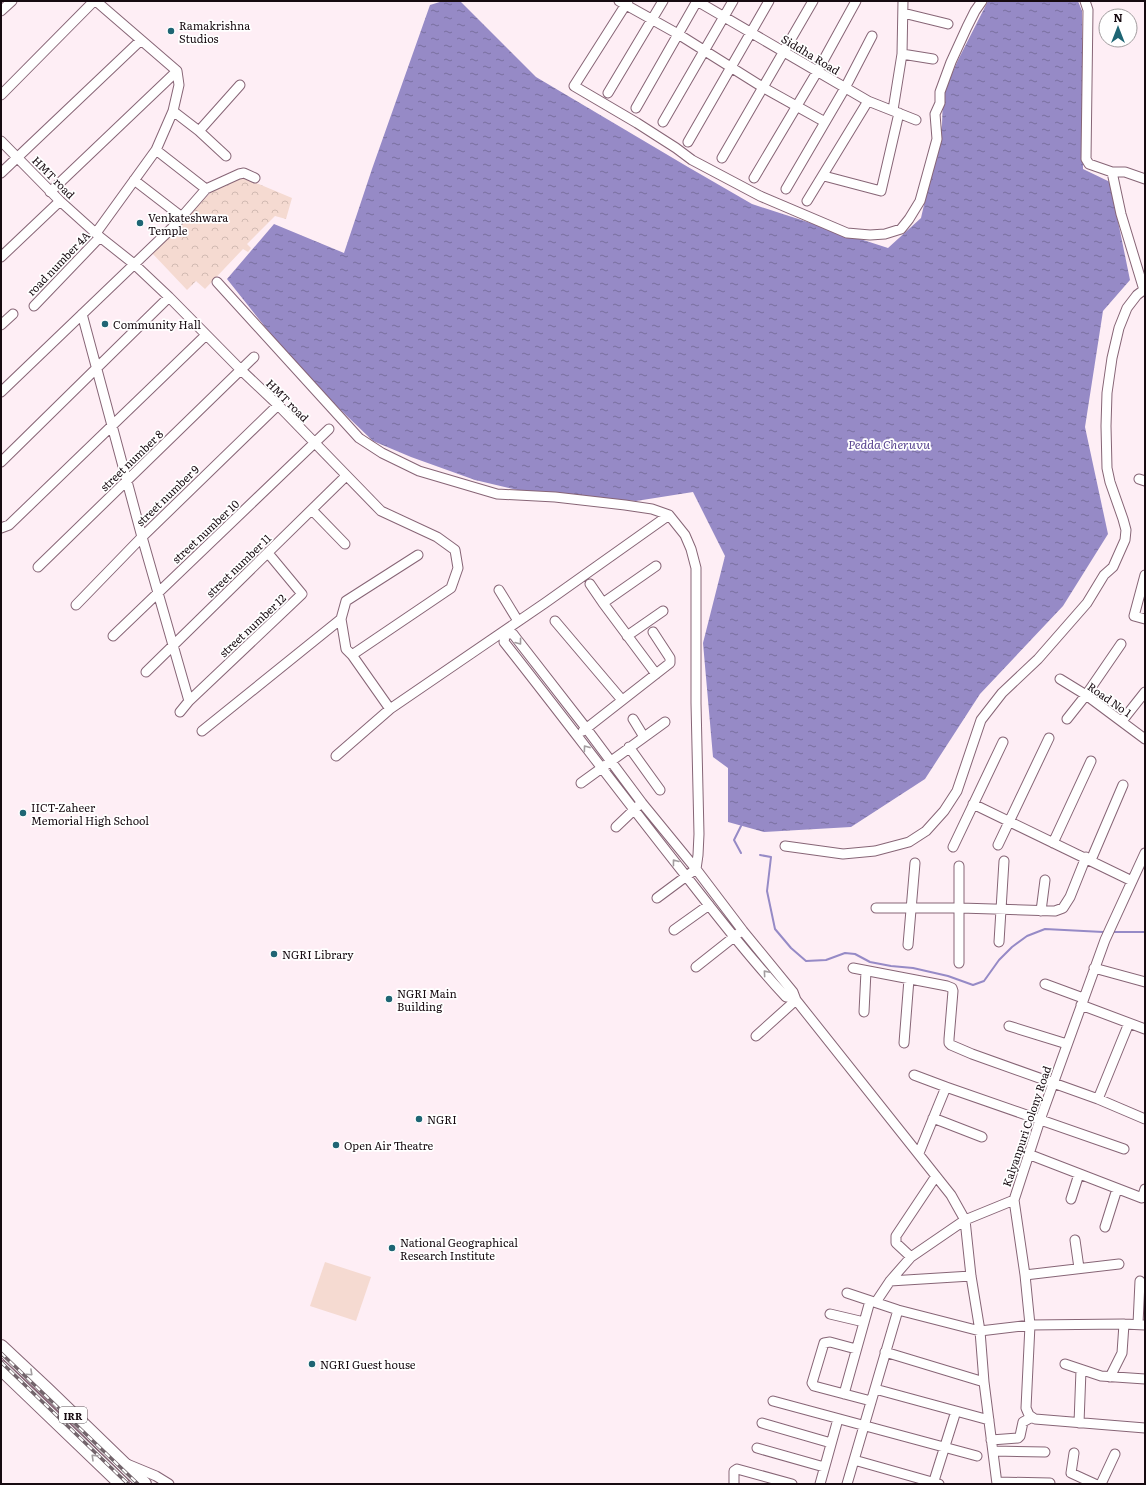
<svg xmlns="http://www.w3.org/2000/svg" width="1146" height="1485" font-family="Literata,serif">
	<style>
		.forest { fill: url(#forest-crowns) }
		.pitch { fill: #f5dad1 }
		.water { fill: url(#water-ripples) }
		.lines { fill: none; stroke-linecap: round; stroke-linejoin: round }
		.stream { stroke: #968ac6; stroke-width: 2 }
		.street-casing { stroke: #876576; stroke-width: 11 }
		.primary-casing { stroke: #876576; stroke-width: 16 }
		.street { stroke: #fff; stroke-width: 9 }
		.primary { stroke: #fff; stroke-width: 14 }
		.rail-casing { stroke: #73656c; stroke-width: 3.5 }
		.rail { stroke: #fff; stroke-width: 2; stroke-dasharray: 6; stroke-linecap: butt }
		.oneway { stroke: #a29d9f }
		.poi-dot { fill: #1e6574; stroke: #fff; stroke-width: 1.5 }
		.labels { text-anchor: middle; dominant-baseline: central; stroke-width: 3.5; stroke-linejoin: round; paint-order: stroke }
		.shield { fill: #fff; stroke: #5c5458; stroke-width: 1 }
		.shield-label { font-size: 10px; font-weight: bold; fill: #160a10 }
		.poi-label { font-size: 11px; fill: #160a10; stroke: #fff; text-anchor: start }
		.street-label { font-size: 11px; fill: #160a10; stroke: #fff }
		.water-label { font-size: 12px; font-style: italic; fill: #5b4791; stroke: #fff }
	</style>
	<defs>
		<pattern id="forest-crowns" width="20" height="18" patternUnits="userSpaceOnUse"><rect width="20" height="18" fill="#f5dad1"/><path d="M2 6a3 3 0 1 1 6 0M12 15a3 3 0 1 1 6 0" fill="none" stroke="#d1bab2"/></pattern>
		<pattern id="water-ripples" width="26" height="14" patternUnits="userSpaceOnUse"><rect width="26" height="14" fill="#968ac6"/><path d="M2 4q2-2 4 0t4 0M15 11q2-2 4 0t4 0" fill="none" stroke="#796f9f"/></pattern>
	</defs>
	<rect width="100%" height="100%" fill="#feeef5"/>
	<!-- forest -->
	<path class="forest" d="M242,177L292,198L286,219L275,216L247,244L251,248L248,252L243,249L205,289L196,281L187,290L152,253L212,191Z"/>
	<!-- pitch -->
	<path class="pitch" d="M325,1262L371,1277L356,1321L310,1306Z"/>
	<!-- water -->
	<path class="water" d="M443,1H460L536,77L688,167L752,204L888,248L921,218L942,125L943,94L958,60L988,1H1078L1082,11L1083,169L1110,182L1130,280L1103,311L1085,427L1108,534L1063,606L980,694L925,779L851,827L764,832L728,822V768L713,757L703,643L725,556L693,492L636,501L534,494L475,480L411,457L373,441L301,372L227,279L274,224L344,253L372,169L430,5Z"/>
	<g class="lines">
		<!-- stream -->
		<path class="stream" d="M741,853L734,840L741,826
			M760,855L771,857L767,891L775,929L791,948L806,961L826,960L845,953L855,954L870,962L891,966L913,968L948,976L973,985L984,981L999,960L1012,947L1027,936L1045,929L1103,932
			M1114,932H1145"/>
		<defs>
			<path id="street" d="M619,1L678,34L764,88L825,122
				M628,1L574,86L637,123L676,148L692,160L760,196L847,233L870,235L885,234L901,229L909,219L920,201L937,139L935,114L940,103V92L951,62L967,27L975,11L982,1
				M1085,1L1088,10L1086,159L1089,164L1112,172L1121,214L1144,290
				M1,11L12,1
				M903,13L948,24
				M902,54L933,59
				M608,93L663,1
				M1,95L94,1
				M636,108L697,1L868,101L916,120
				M893,110L902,54L903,1
				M173,111L199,131L226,156
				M663,122L733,1
				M199,131L240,85
				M1,141L60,201L100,237L134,264L169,297L241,370L278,405L381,511L437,537L455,550L458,568L451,588L352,655
				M688,142L769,1
				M156,150L206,189
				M722,158L813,1
				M1112,172H1125L1145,179
				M1,173L141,40
				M824,176L881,191L899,113
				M754,178L817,72L856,1
				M134,180L182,217
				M786,189L845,88L872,36
				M50,192L177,71
				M807,201L868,101
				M96,233L156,150L173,111L179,85L177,71L96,1
				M1,257L60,201
				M217,282L359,438L382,453L419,471L497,494L555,497L625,505L652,509L669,515L685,535L691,549L696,568V703L699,834L698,855L696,869L657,898
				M34,306L100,237
				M82,314L142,537L189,701
				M1,325L13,314
				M1,392L172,228L206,189L239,174L244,173L255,178
				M1,462L169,297
				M1139,479L1145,481
				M312,510L345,544
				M1,528L9,525L206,335
				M38,567L254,357
				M1145,575L1134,616L1145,619
				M590,584L603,603
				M499,590L518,621
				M76,605L142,537L278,405
				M555,621L622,700
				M113,636L329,429
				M627,636L663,611
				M146,672L346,476
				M656,674L603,603L656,566
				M1060,679L1086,695L1145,739
				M390,709L352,655L346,649L341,619L346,601L418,555
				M180,712L189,701L302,594L268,553
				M633,719L644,737
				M1067,719L1086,695L1121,644
				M1122,721L1145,692
				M202,731L341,619
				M583,731L670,663V658L653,632
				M629,747L660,790
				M336,756L390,709L545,603L669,515
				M581,783L665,722
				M973,804L1132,881
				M616,827L638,806
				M1053,843L1091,761
				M998,845L1049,738
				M785,846L843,854L875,851L909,842L926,831L944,811L957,791L981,720L1002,693L1038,659L1087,603L1104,575L1113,567L1125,540L1126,530L1123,519L1110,482L1107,468L1106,426L1107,393L1112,358L1119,328L1127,308L1137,295L1145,289
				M953,847L1003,742
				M1145,853L1105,940L1040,1120L1014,1200L1025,1275L1030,1325L1026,1408L1029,1415L1035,1419L1145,1428
				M1091,860L1123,785
				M876,908H960L1055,911L1063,908L1070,897L1086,857
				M1041,911L1045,880
				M674,930L709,905
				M999,942L1004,861
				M908,945L915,863
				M959,963V866
				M696,967L739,933
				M853,968L947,986L952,988L953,991L949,1039V1043L951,1045L972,1054L1098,1099L1145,1119
				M1094,968L1145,982
				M1045,984L1083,998
				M794,996L786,997C750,958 718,917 686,876C624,798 565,719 504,642L505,636L508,634H513L516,638L586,728L642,803L696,869L743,931L793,992L796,1000L951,1195L965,1220L971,1276L980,1331L984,1382L997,1484
				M1081,1005L1145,1029
				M864,1012L866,971
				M1009,1026L1067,1044
				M756,1036L796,1000
				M904,1043L909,979
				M914,1075L946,1087L1124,1149
				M1098,1099L1129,1023
				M933,1118L982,1137
				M919,1153L946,1087
				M1028,1154L1142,1198L1145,1189
				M1071,1199L1079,1174
				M1105,1227L1117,1189
				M1075,1240L1079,1268
				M911,1257L896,1243V1236L936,1176
				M1025,1275L1119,1264
				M890,1281L971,1276
				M847,1293L898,1310L980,1331L1030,1325L1124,1324L1145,1325
				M876,1302L890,1281L911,1257L965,1220L1014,1200
				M830,1314L864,1322
				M1138,1324L1140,1281
				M856,1349L830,1342L824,1343L812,1383L814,1386L871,1401
				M885,1352L984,1382
				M1065,1364L1101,1376L1145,1379
				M1110,1377L1122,1353L1124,1324
				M875,1389L989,1420
				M844,1394L870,1301
				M773,1401L977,1456
				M762,1423L831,1443
				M1079,1423L1081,1370
				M991,1440L1018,1438L1020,1436L1023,1422L1032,1417
				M757,1448L824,1467
				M993,1451L1045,1452
				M1074,1453L1071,1473L1095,1484
				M854,1460L939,1484
				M127,1464L156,1476L169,1484
				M997,1482L1050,1483
				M734,1484V1471L737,1469L792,1484
				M820,1484L838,1419
				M847,1484L898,1310
				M933,1484L956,1411
				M1101,1484L1115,1454"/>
			<path id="primary" d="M1,1347L47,1390L144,1484
				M1,1368L122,1484"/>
		</defs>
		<!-- street casing -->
		<use href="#street" class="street-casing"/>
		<!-- primary casing -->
		<use href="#primary" class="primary-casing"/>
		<!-- street -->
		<use href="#street" class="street"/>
		<!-- primary -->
		<use href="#primary" class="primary"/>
		<defs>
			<path id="rail" d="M1,1353L138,1484
				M1,1362L128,1484"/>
		</defs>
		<!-- rail casing -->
		<use href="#rail" class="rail-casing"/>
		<!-- rail -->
		<use href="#rail" class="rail"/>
	</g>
	<!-- one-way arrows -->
	<defs><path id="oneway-chevron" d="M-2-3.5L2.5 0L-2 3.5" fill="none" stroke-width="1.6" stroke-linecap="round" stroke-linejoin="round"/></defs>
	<g class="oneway">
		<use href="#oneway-chevron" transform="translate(519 642) rotate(52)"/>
		<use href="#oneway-chevron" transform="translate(586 748) rotate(-126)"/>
		<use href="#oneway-chevron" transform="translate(675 862) rotate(-128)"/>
		<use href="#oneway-chevron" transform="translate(766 973) rotate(-131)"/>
		<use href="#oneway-chevron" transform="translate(30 1373) rotate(43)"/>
		<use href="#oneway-chevron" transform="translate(94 1457) rotate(-136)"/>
	</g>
	<!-- markers -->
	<g class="poi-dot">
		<circle cx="171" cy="31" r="4"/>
		<circle cx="140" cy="223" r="4"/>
		<circle cx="105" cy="324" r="4"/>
		<circle cx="23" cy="813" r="4"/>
		<circle cx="274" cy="954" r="4"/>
		<circle cx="389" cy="999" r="4"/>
		<circle cx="419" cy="1119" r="4"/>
		<circle cx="336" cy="1145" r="4"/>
		<circle cx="392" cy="1248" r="4"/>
		<circle cx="312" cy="1364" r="4"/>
	</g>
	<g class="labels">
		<!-- shield labels -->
		<rect class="shield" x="59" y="1407" width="28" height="16" rx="3"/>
		<g class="shield-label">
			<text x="73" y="1415">IRR</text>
		</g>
		<!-- poi labels -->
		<g class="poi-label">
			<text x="179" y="25">Ramakrishna<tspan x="179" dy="13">Studios</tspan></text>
			<text x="148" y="217">Venkateshwara<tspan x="148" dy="13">Temple</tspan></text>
			<text x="113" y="324">Community Hall</text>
			<text x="31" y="807">IICT-Zaheer<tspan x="31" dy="13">Memorial High School</tspan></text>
			<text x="282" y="954">NGRI Library</text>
			<text x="397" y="993">NGRI Main<tspan x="397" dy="13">Building</tspan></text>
			<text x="427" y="1119">NGRI</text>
			<text x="344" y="1145">Open Air Theatre</text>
			<text x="400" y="1242">National Geographical<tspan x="400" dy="13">Research Institute</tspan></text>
			<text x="320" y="1364">NGRI Guest house</text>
		</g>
		<!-- street labels -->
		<g class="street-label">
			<text transform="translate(811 54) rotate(31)">Siddha Road</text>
			<text transform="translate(54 177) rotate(45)">HMT road</text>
			<text transform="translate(58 263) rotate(-46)">road number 4A</text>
			<text transform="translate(288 400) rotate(45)">HMT road</text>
			<text transform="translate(131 460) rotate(-44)">street number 8</text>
			<text transform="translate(167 495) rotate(-44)">street number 9</text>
			<text transform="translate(205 531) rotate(-43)">street number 10</text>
			<text transform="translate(238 565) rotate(-44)">street number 11</text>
			<text transform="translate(252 625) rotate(-43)">street number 12</text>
			<text transform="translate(1110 699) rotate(35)">Road No 1</text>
			<text transform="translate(1026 1126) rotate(-71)">Kalyanpuri Colony Road</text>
		</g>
		<!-- water labels -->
		<g class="water-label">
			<text x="889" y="444">Pedda Cheruvu</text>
		</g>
	</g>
	<!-- border -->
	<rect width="1146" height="1485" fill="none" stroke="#160a10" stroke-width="4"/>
	<!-- north arrow -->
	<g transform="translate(1118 28)"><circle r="19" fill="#ffffff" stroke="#a29d9f"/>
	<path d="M0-3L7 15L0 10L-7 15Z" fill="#1e6574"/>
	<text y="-6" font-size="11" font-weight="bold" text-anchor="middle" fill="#160a10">N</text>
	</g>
</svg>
